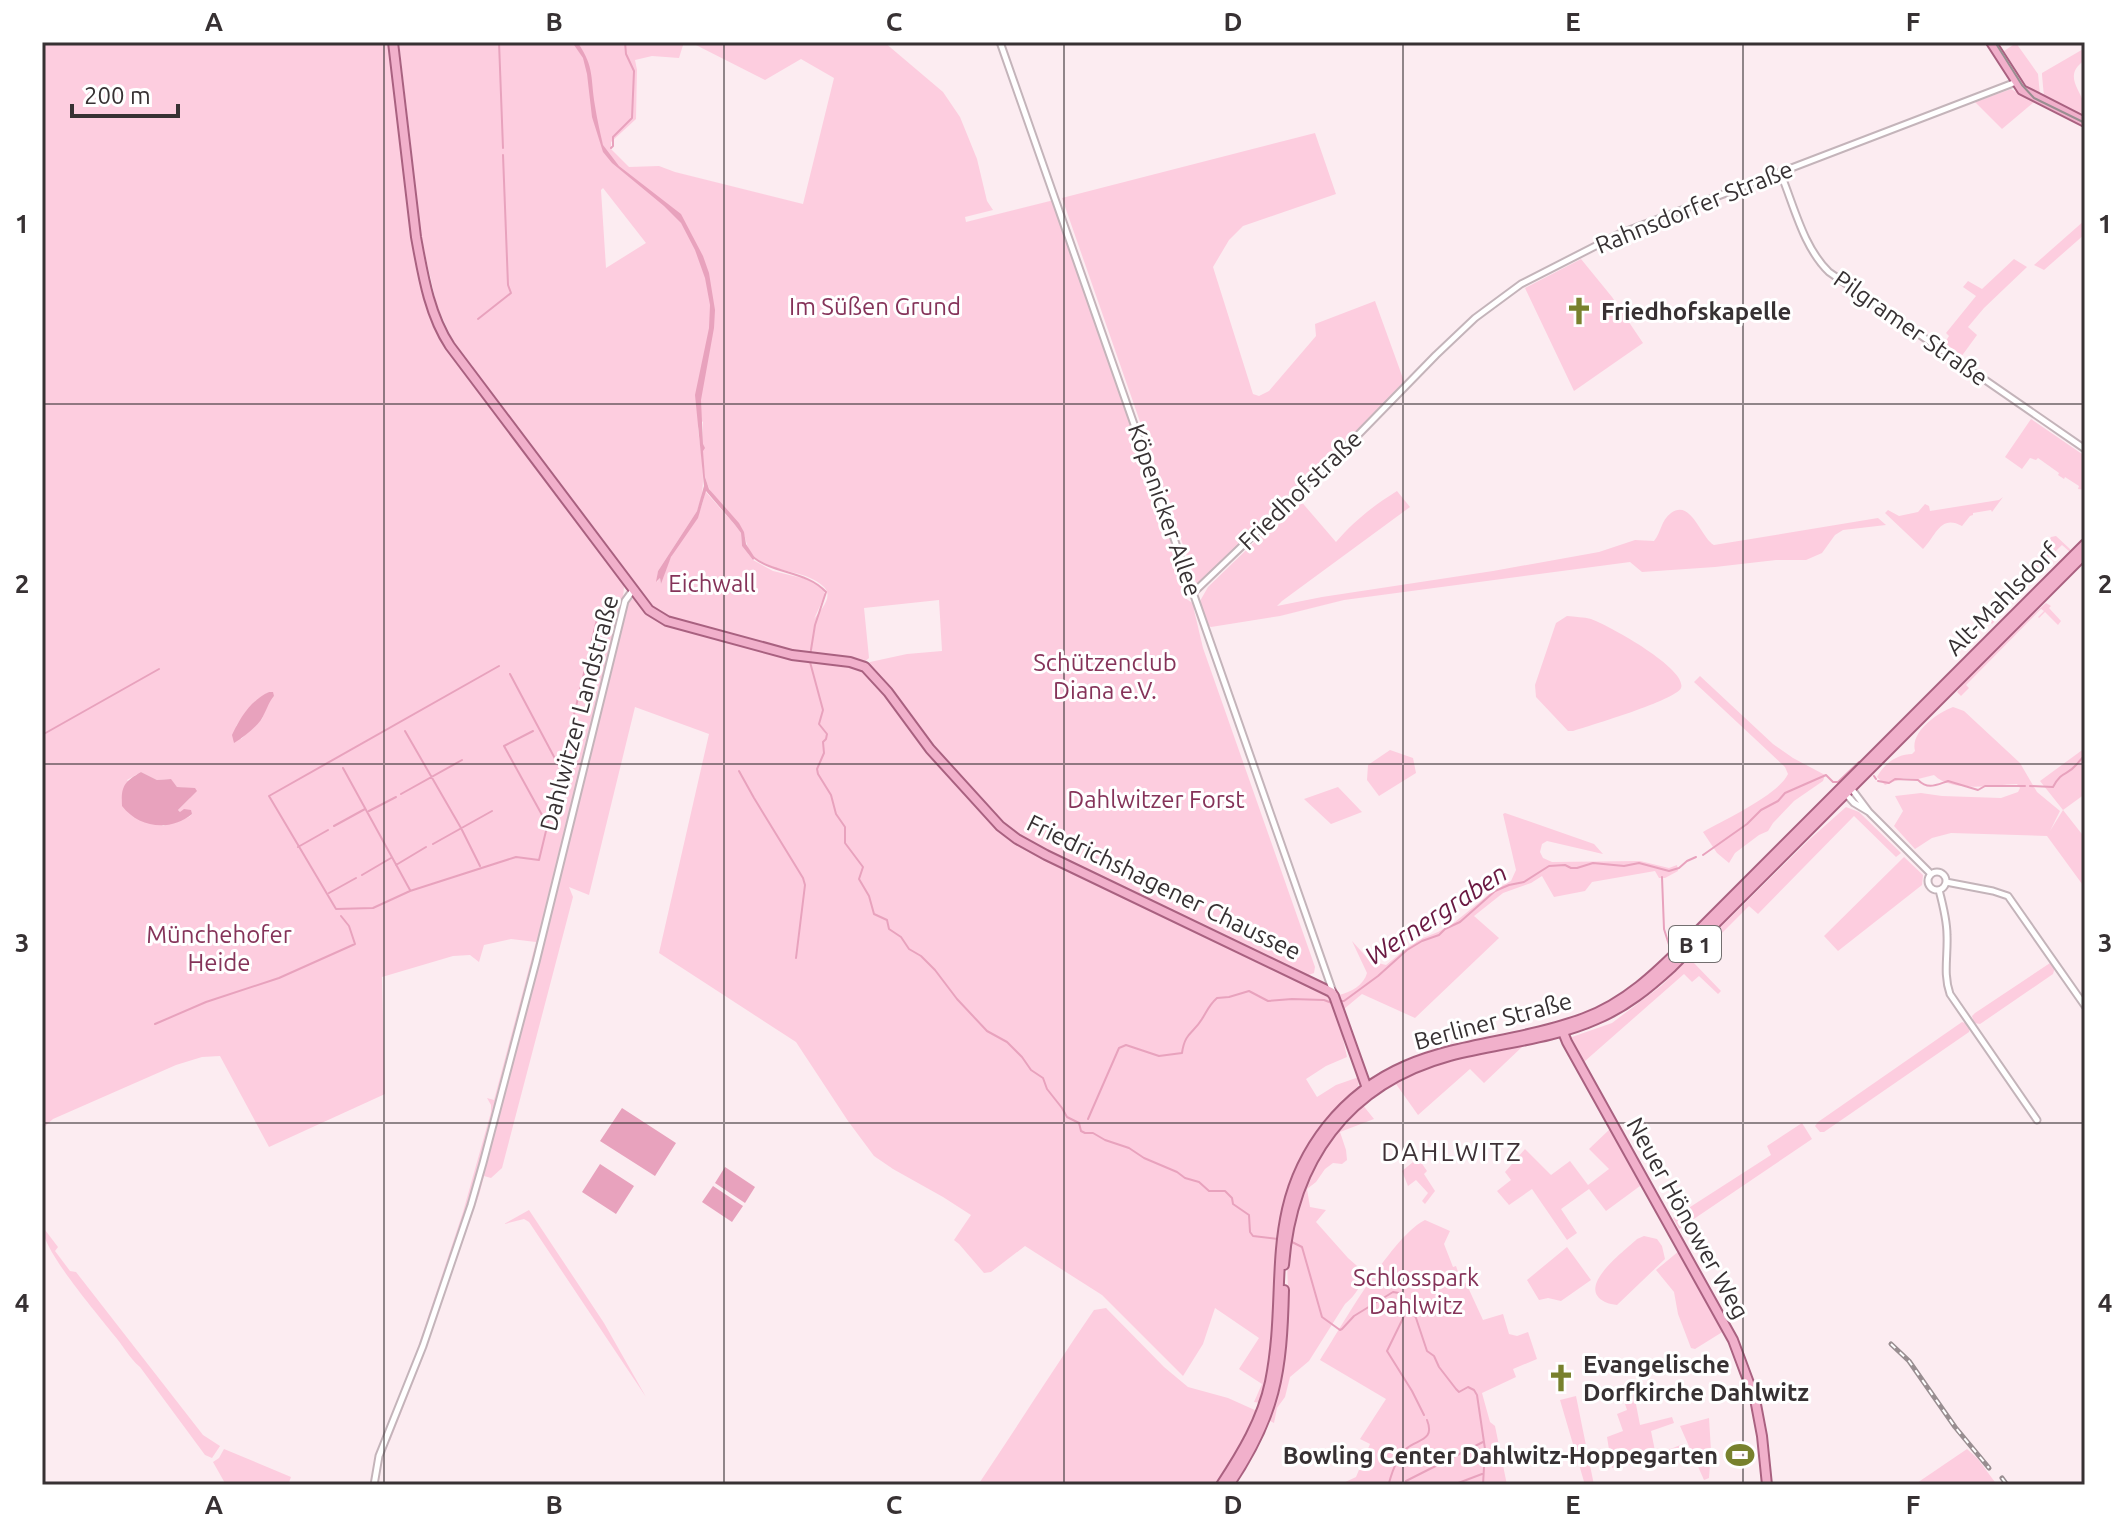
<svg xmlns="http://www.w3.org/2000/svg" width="2127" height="1527" font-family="Ubuntu,sans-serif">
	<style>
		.green { fill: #fdcddf; fill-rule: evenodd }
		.water { fill: #e8a2bd }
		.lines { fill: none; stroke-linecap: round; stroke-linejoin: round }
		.stream { stroke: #e8a2bd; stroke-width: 2 }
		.minor-casing { stroke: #c4b4ba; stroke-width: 9 }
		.major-casing { stroke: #a96180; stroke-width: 12 }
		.minor { stroke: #fff; stroke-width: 5 }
		.major { stroke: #f1b0cb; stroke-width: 8 }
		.tram { stroke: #998e91; stroke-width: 2 }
		.rail-casing { stroke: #998e91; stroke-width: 5 }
		.rail { stroke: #fff; stroke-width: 2; stroke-dasharray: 6; stroke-linecap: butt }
		.grid { fill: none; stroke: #373133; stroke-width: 2; stroke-opacity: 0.55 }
		.labels { text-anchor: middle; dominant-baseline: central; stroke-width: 6; stroke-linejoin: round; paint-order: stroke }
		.shield { fill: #fff; stroke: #736f70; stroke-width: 2 }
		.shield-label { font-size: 22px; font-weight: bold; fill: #373133 }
		.street-label { font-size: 24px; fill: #373133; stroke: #fff }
		.park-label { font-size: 24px; fill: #853359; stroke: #fff }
		.poi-label { font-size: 24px; font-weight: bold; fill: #373133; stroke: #fff; text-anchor: start }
		.water-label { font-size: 26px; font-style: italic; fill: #6a1942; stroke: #fff }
		.neighbourhood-label { font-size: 26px; letter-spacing: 2px; fill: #3e3136; stroke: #fff }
		.neatline { fill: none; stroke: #373133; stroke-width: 3 }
		.grid-label { font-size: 26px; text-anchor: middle; font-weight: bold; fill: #373133 }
	</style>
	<rect width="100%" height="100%" fill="#fcecf1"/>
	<!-- green -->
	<path class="green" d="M42,42H392L412,224L438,329L622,579L624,587L622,607L634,598L638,600L647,611L794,657L846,662L867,671L1008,835L1322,991L1333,1002L1335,1014L1341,1030L1347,1057L1326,1066L1306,1079L1317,1097L1336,1085L1359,1077L1358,1090L1317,1136L1275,1295L1270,1373L1260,1403L1254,1402L1262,1384L1239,1369L1259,1338L1215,1308L1203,1344L1183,1376L1102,1295L1025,1246L991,1272L984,1273L959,1244L954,1240L971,1215L943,1197L893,1169L874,1156L848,1121L796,1042L659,953L709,734L635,707L589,895L569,887L573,897L502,1168L491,1178L484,1176L479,1195L422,1360L390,1441L381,1443L410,1371L463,1212L491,1112V1105L487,1098L494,1100L536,942L511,939L484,945L479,962L470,955L453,956L382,977L385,1094L269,1147L220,1056L202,1057L176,1065L53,1119L42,1129ZM269,692L274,696L267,705L262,719L241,739L236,726L254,702ZM141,772L157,780L170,779L177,787L185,788L190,798L178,810L180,812L192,814L189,817L163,826L127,780Z
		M399,42H684L679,58L652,56L635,60L637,70L636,119L611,142V149L629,167L659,166L675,172L803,204L834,78L801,59L765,80L690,42H884L943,92L960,117L977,159L987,201L993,210L965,217L966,222L1054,200L1191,592L1185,598L1197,606L1194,610L1203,648L1315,967L1314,973L1306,976L1013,835L928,744L868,667L870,662L907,654L942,651L939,600L864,608L869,658L862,664L799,655L666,619L651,610L452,346L454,343L437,306L421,237ZM603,188L646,243L606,268L601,190ZM703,421C703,441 700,469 709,488C716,503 732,513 740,526C747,536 745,550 756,558C775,574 806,569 824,587C834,597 820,611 814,619L825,595L823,589L806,579L773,571L753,560L742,546L741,533L735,525L705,491C702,519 682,535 670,559C666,567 664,576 661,584L660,578L657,582L658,571L697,511C708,485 701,456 698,428Z
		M2016,43L2038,74L2040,95L2028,88L2004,51Z
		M2085,48V60C2064,74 2078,87 2084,103C2085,106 2085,115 2085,117L2044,97L2042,75V73Z
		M2011,89L2034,102L2002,129L1975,102Z
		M1315,133L1336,194L1243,226L1229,240L1213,267L1253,394L1259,396L1269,391L1316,336L1315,324L1375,301L1405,384L1294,493L1197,585L1062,198Z
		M2085,220V234L2044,270L2034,265Z
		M1581,259L1612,297L1643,343L1574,391L1525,288Z
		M2014,259L2027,267L1984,308L1968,327L1977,335L1961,357L1942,347L1949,336L1946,333L1976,296L1963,287L1968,281L1982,289Z
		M2031,419L2085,456V490L2078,489L2079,486L2065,477L2064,479L2058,475L2059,473L2038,458L2036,460L2030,458L2022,469L2005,457Z
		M1397,491L1410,507L1282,601L1277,606L1322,597L1493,571L1599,552L1635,540L1654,541C1661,533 1661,520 1671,513C1691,498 1701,538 1714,545L1878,518L1886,525L1843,530L1835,535L1822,553L1806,560H1776L1715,567L1642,572L1630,562L1344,600L1280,616L1211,627L1207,625L1200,601L1208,587L1299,499L1336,542C1354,521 1373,506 1397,491Z
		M2003,497L1992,512L1991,510L1973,513V515L1970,516L1962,526C1940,514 1936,536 1923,549L1885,513L1888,510L1899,516L1918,512L1925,504L1929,506L1930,511L1999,500Z
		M2056,536L2070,549L2071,553L1997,630L1995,628L2070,552L2062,545L2033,573L2037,578L1992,624L1980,611L1987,613L1996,611L2027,582L2033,562L2051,537Z
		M2046,603L2051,606L2049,608L2061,621L2058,625L2045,612L2039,618L2038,617L2044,611L2041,609L1966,685L1969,688L1961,696L1957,692L1967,678L2002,642Z
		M1567,616C1575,617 1584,617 1591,619C1608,625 1688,669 1681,688C1676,700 1589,726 1573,731H1568L1536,697L1535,685L1556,623Z
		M1700,676L1773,744L1793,758L1825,775L1823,781L1794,801L1773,823L1768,831L1759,835L1735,853L1729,863L1717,853L1703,832C1726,819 1778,795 1788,774L1785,767L1694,682Z
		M1953,707L1964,711L2020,763L2037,792L2060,811L2050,831L2063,810L2040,781L2085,748V794L2063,810L2085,838V888L2047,836L1951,833L1932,838L1915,849L1894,826L1903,811L1895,796L1921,793L1942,796L2001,798L2018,792L2020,788L2017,784C1993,785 1952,793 1934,775L1918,779L1903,778L1885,785L1877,777C1884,764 1897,754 1912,754L1915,751C1910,732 1937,713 1953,707Z
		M1390,750L1413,758L1416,773L1379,796L1367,780L1368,765Z
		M1338,787L1362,812L1331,824L1304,799Z
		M1846,807L1859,812L1901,853L1896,857L1854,816L1758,914L1749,906L1693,962L1721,991L1718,994L1699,976L1692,982L1684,974L1585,1061L1584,1065L1570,1040L1572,1037L1612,1023L1661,986L1810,839Z
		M1505,813L1594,844L1603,854L1547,841L1542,844L1540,852L1543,858L1552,862L1640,861L1669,868L1677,865L1678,871L1665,878H1659L1655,871L1592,882L1585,891L1554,897L1542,876L1531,883L1503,893L1474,916L1499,938L1415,1018L1362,994L1344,1009L1339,995C1351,992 1364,985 1367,973L1352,941L1370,961L1386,965L1408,947L1423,938L1438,932L1455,922L1493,891L1511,881L1516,870L1503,814Z
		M1904,857L1923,875L1922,885L1838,951L1824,936Z
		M2050,963L2055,967L2053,974L1983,1022L1980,1024L1974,1023L1972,1016L1975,1013Z
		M1962,1022L1968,1024L1970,1028L1969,1032L1824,1132H1820L1815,1126L1818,1122Z
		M1523,1046L1484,1083L1470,1069L1418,1115L1396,1084C1434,1061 1480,1052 1523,1046Z
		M1362,1104L1374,1119L1340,1132L1346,1150L1347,1160L1342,1164L1333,1163L1325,1169L1316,1182L1307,1189L1310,1207L1326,1210L1316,1222L1348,1258L1364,1272C1362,1285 1355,1296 1345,1304L1309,1361L1290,1377L1285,1397L1277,1408L1274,1423L1268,1420L1283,1368L1288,1292L1287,1261L1291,1231L1308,1176L1340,1126Z
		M1802,1123L1812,1139L1679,1229L1673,1218L1771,1155L1767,1146Z
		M1611,1128L1641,1182L1640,1186L1606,1211L1589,1189L1561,1209L1577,1233L1567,1240L1532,1189L1509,1205L1497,1191L1511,1180L1505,1172L1525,1149L1551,1175L1570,1161L1588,1185L1609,1169L1589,1149Z
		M1418,1158L1427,1171L1424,1174L1435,1191L1425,1204L1422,1201L1428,1193L1416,1180L1408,1186L1402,1171Z
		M529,1210L604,1323L646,1397L529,1222L524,1219L504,1224Z
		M1425,1220L1450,1231L1444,1244L1453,1267L1456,1266L1462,1284L1466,1283L1483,1320L1503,1314L1509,1334L1517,1336L1528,1332L1537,1359L1513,1369L1516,1377L1482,1393L1490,1422L1495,1426L1507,1485H1339L1356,1477L1370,1444L1360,1439L1386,1399L1320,1360C1342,1326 1392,1236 1425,1220Z
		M42,1226L58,1247L55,1251L70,1271L76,1272L203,1435L220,1446L212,1458L205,1455L140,1367C129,1358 123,1345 113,1334C96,1312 42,1250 42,1226Z
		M1644,1236L1657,1239L1662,1246L1665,1259L1617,1305C1613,1304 1609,1304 1605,1302C1574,1287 1626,1250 1637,1239Z
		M1567,1247L1591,1280L1561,1301L1548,1298L1539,1300L1527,1280Z
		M1679,1251L1724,1331L1695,1349L1691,1348L1678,1314L1674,1292L1656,1270Z
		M1106,1308L1164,1367L1188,1387L1228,1398L1257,1411C1252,1438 1230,1464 1216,1485H978C1017,1427 1054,1368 1094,1310Z
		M1634,1394L1640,1425L1672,1417L1674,1423L1651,1431L1655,1451L1661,1449L1663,1452L1683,1444L1687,1454L1649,1467L1648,1461L1612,1468L1607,1437L1623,1431L1617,1414L1627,1410L1623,1398Z
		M1576,1396L1594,1485H1585L1560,1400Z
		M1709,1418L1711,1451L1709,1478L1704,1480L1680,1426Z
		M224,1449L291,1477L288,1485H226L213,1462L219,1458Z
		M1967,1449L1978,1459L1997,1485H1914Z"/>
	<!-- water -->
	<path class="water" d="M572,42L578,43C595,68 590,78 595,106C597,119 600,132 603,145L619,166L681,214L703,256L709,273L715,310L714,328L701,400L703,444L705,448L703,451L705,477L709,489L739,523L744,532L746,544L755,558L753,560L742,546L741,533L735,525L706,491L698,518L671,557L661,584L660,578L656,582L658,571L697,511L704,486L695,395L709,328L710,305L705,278L695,250L681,223L664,206L612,163L603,152L592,117L587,74L583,58Z
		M269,692H273L274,696C268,703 266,712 261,720C254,729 244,737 234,743L232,735C240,718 251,700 269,692Z
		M141,772L157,780L171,779L177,787L195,788L197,791L178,810L180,812L184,809L191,810L192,814C170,832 139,828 122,806C121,786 124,782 141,772Z
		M622,1108L676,1143L655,1176L600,1141Z
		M600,1164L634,1186L616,1214L582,1192Z
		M725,1167L755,1187L745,1203L715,1183Z
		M713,1186L743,1206L732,1222L702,1202Z"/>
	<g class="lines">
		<!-- stream -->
		<path class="stream" d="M499,42L503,148
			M611,148L613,146V137L632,118L634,71L626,54L625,42
			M478,319L511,293L508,285L503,155
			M753,557C774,574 807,571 826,592L815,625L810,656
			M810,662L823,710L819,724L827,734L826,739L823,742L824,753L817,769L818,774L831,795L836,814L845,827V843L863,867L859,879L869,896L874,914L887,920L889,929L901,937L909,949L921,956L935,970L957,999L987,1031L1007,1042L1022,1057L1031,1070L1043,1078L1047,1089L1062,1108L1067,1117L1079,1123L1081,1131L1085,1133H1093L1105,1140L1129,1148L1144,1158L1177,1172L1185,1178L1199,1182L1209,1191H1225L1232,1198L1233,1204L1249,1215L1250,1232L1253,1236L1278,1239
			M499,666L269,796L336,909L373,908L410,891L516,857L539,860L599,611
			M510,674L560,768
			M405,731L461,828L480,866
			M533,731L504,746L547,824
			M42,735L159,669
			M343,768L410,890
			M739,771L754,798L803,878L805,885L796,958
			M1874,776L1876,779
			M1878,781L1889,783L1895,779L1918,780C1928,790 1936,785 1948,781L1978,790L1985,786H2025
			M2030,786L2053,787C2062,770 2067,776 2076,765C2079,762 2081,758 2085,756
			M401,794L462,760
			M369,811L396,797
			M334,826L365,809
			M433,844L492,811
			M298,847L328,830
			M1703,855L1747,824L1761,810L1778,801L1785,793L1826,775L1833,782H1838L1859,762L1861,763
			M396,865L426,847
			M362,875L391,858
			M1662,877L1664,929L1670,948
			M329,893L356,878
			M1339,1001H1344L1378,976L1407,950L1422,941L1439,935L1445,929L1460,922L1495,891L1509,885L1524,882L1549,866L1565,865L1571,868H1577L1593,863L1624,866L1639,863L1669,871L1679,868L1687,861L1696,857
			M155,1024L206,1002L279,978L355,944L349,926L341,916
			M1088,1119L1119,1048L1126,1045L1159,1056L1182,1053C1185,1032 1193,1034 1202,1019C1207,1011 1209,1005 1217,998L1229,997L1249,991L1268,1001L1292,999L1324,1000L1332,1003
			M1292,1242L1302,1247L1322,1317L1340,1330L1342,1329L1354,1316L1393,1292L1399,1293L1416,1318L1427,1351L1434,1356L1439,1367L1456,1389L1459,1392L1468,1387L1474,1390L1477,1395L1485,1449L1483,1485
			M1408,1308L1387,1351L1412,1391L1424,1415
			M1406,1481L1483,1442
			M1389,1483C1392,1472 1398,1456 1407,1448C1419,1439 1435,1440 1427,1420
			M1399,1485L1401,1484
			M1453,1485L1482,1474"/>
		<defs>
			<path id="minor" d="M1000,42L1333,992
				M1780,172C1794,205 1803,247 1829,272L2085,449
				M1193,593L1355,438L1436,355L1475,318L1521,284L1619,234L2016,82
				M1851,788L1869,812L1931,874
				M1846,794L1854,803L1869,812
				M1928 881a9 9 0 1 1 18 0a9 9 0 1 1-18 0Z
				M1946,882L1993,891L2008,896L2085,1006
				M1939,890C1943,905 1947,920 1947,935C1948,956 1943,974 1950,994L2037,1120
				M374,1485L379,1456L423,1346L471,1205L483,1163L536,962L625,601L633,590"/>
			<path id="major" d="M393,42L416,237C423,275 429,314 450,346L649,610L667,621L792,655L850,662L865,667L888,692L930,749L1000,826L1017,839L1046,855L1331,992L1334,996L1369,1094
				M1991,42L2022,90L2085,122
				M1561,1027L1567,1042L1733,1340L1755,1399L1762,1436L1767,1485
				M1284,1265C1292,1161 1347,1084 1450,1056C1499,1043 1550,1040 1597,1019C1626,1007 1649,988 1672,967L2085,554
				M1221,1485C1242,1453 1262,1420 1270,1382C1289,1288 1261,1210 1327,1126C1398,1037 1490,1053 1584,1018C1625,1003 1656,973 1686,943L2085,544
				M1229,1485C1276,1415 1282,1373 1284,1290"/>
		</defs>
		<!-- minor casing -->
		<use href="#minor" class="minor-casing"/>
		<!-- major casing -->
		<use href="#major" class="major-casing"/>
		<!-- minor -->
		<use href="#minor" class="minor"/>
		<!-- major -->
		<use href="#major" class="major"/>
		<!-- tram -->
		<path class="tram" d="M1995,42L2022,85L2034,98L2085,123"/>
		<defs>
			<path id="rail" d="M1891,1344L1909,1361L1955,1427L1989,1468
				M2002,1478L2007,1485"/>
		</defs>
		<!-- rail casing -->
		<use href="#rail" class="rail-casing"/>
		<!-- rail -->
		<use href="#rail" class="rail"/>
	</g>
	<!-- grid -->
	<path class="grid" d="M384,42V1485M724,42V1485M1064,42V1485M1403,42V1485M1743,42V1485M42,404H2085M42,764H2085M42,1123H2085"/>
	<!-- icons -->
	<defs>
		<symbol id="church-bare" viewBox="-9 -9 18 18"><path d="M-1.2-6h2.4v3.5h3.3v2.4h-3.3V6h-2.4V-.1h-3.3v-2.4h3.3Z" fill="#78812d" stroke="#fff" stroke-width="2.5" paint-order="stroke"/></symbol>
		<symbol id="stadium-bare" viewBox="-9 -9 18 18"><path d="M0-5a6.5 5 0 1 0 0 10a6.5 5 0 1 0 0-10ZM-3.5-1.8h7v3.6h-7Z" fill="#78812d" stroke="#fff" stroke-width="2.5" paint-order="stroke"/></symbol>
	</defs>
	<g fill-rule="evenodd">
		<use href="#church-bare" x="1559" y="291" width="40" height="40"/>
		<use href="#church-bare" x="1541" y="1358" width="40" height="40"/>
		<use href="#stadium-bare" x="1720" y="1435" width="40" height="40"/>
	</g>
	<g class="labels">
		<!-- shield labels -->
		<rect class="shield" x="1669" y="926" width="52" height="36" rx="6"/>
		<g class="shield-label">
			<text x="1695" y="944">B 1</text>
		</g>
		<!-- street labels -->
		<g class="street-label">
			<text transform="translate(1694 207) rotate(-22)">Rahnsdorfer Straße</text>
			<text transform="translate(1911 328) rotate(35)">Pilgramer Straße</text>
			<text transform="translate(1300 490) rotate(-44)">Friedhofstraße</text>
			<text transform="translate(1165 510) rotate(71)">Köpenicker Allee</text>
			<text transform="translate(2002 599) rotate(-45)">Alt-Mahlsdorf</text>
			<text transform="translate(579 713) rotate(-75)">Dahlwitzer Landstraße</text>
			<text transform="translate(1164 887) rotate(26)">Friedrichshagener Chaussee</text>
			<text transform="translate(1493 1021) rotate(-15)">Berliner Straße</text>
			<text transform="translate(1688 1218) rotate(61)">Neuer Hönower Weg</text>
		</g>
		<!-- park labels -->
		<g class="park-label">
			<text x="875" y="306">Im Süßen Grund</text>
			<text x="712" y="583">Eichwall</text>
			<text x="1105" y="662">Schützenclub<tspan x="1105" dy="28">Diana e.V.</tspan></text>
			<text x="1156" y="799">Dahlwitzer Forst</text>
			<text x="219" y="934">Münchehofer<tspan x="219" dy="28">Heide</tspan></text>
			<text x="1416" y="1277">Schlosspark<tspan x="1416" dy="28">Dahlwitz</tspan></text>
		</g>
		<!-- poi labels -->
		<g class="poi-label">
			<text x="1601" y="311">Friedhofskapelle</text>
			<text x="1583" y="1364">Evangelische<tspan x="1583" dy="28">Dorfkirche Dahlwitz</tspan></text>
			<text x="1718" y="1455" text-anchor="end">Bowling Center Dahlwitz-Hoppegarten</text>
		</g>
		<!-- water labels -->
		<g class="water-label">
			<text transform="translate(1436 914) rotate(-33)">Wernergraben</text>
		</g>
		<!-- neighbourhood labels -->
		<g class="neighbourhood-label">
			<text x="1452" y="1151">DAHLWITZ</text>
		</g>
	</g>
	<!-- border -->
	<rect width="2127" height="1527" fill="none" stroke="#ffffff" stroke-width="88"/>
	<!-- scale -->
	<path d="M72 104v12h106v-12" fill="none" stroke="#373133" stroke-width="4"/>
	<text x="84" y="104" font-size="24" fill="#373133" stroke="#ffffff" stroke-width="6" paint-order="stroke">200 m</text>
	<rect x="44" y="44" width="2039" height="1439" class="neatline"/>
	<g class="grid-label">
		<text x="214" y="31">A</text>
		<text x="554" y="31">B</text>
		<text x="894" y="31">C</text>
		<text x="1233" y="31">D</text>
		<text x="1573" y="31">E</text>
		<text x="1913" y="31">F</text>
		<text x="22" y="233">1</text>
		<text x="2105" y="233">1</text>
		<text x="22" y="593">2</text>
		<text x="2105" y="593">2</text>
		<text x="22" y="952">3</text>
		<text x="2105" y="952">3</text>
		<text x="22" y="1312">4</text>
		<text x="2105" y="1312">4</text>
		<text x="214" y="1514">A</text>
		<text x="554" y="1514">B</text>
		<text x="894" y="1514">C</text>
		<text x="1233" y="1514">D</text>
		<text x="1573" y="1514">E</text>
		<text x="1913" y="1514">F</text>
	</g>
</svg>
